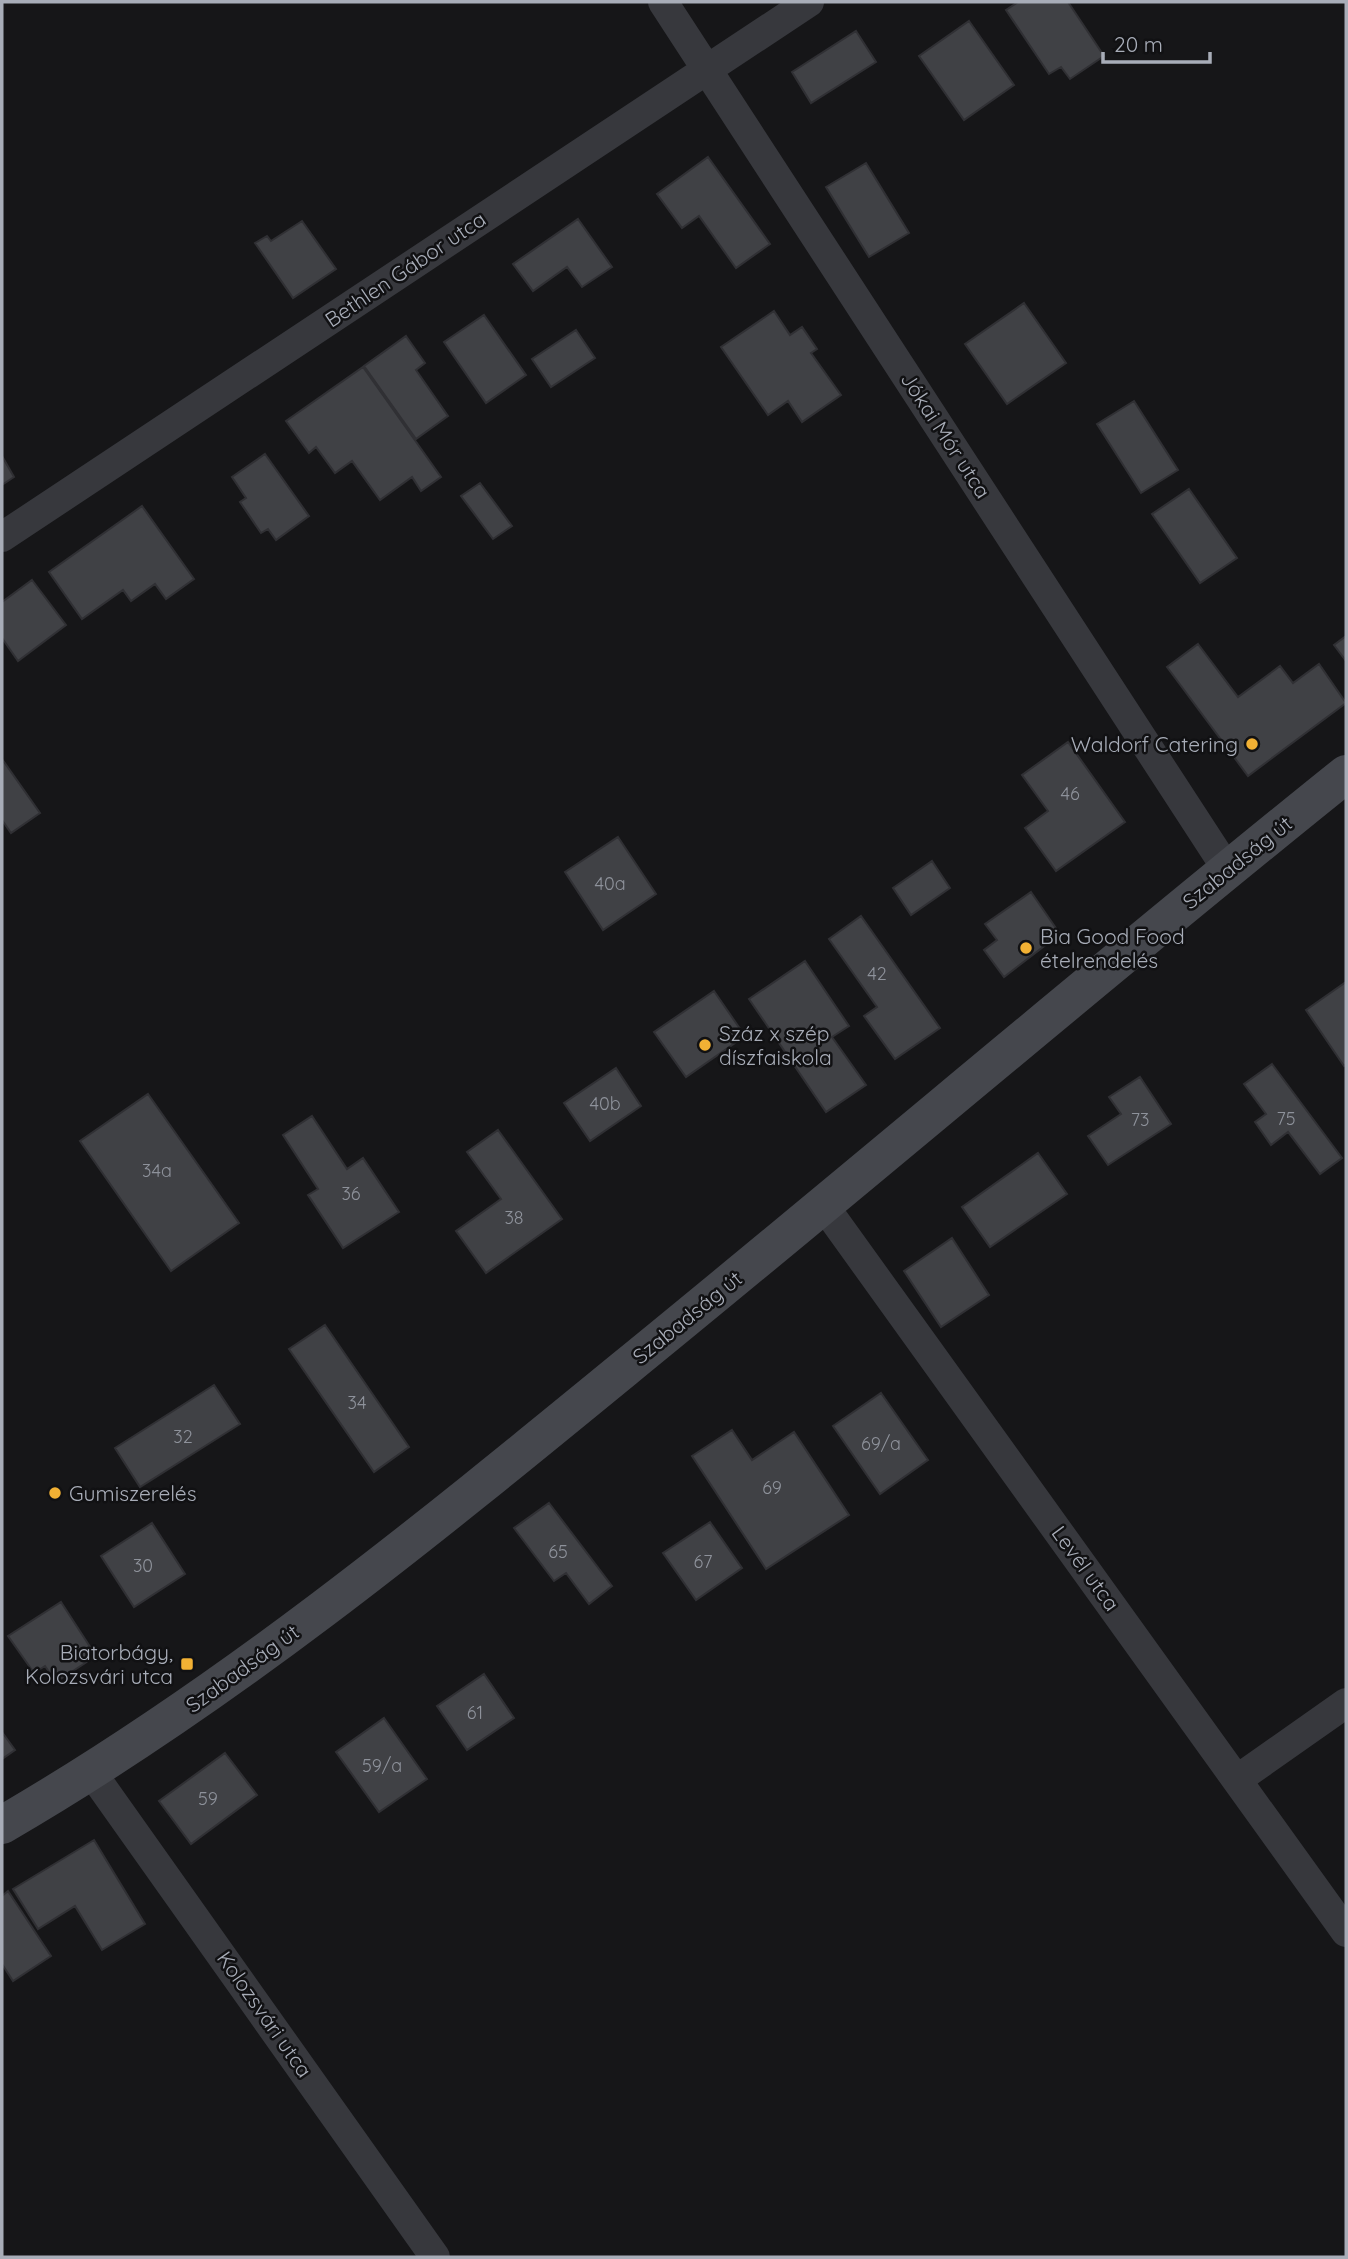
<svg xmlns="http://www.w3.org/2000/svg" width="1348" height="2259" font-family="Quicksand,sans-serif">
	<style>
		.building { fill: #404145; stroke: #303034; stroke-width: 2 }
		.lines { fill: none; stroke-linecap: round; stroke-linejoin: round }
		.minor { stroke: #37383d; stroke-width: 30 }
		.secondary { stroke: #45474d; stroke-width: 38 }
		.poi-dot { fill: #f2b134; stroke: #111113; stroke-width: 2.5 }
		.labels { text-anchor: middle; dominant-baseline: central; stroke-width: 5; stroke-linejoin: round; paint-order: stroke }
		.number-label { font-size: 18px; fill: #8e929b }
		.street-label { font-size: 21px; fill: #a8adb8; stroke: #111113 }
		.poi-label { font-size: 21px; fill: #a8adb8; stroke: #111113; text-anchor: start }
	</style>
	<rect width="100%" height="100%" fill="#161618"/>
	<!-- building -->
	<path class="building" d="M1018,2H1068L1104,56L1070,79L1061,67L1049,74L1006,10Z
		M969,21L1014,85L964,120L919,56Z
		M856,31L876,62L811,103L792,72Z
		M708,157L770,244L736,268L699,216L682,228L657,194Z
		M866,163L909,233L869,257L826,187Z
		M578,219L612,267L582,287L567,267L533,291L513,264Z
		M302,221L336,269L293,298L255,243L267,236L271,241Z
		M1024,303L1066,363L1007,404L965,344Z
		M774,311L790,335L802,327L817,349L811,353L841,395L802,422L788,401L768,415L721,347Z
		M484,315L526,375L486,403L444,342Z
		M576,330L595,358L551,387L532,359Z
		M406,336L425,363L416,370L448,416L416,439L364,366Z
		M363,367L441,477L421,491L412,477L380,500L352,461L335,473L316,447L309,453L286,421Z
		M1134,401L1178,470L1141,493L1097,424Z
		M265,454L309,516L276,540L268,529L261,533L240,502L246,498L232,477Z
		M2,456L14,477L2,485Z
		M480,483L512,526L493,539L461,496Z
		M1189,489L1237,558L1200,583L1152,514Z
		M142,506L194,579L166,599L155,584L131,601L123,590L82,619L49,572Z
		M32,580L66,625L18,661L2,638V602Z
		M1346,636V661L1334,645Z
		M1198,644L1238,697L1280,666L1293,683L1319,664L1346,703L1248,776L1167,667Z
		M1068,742L1125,822L1056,871L1025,828L1048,811L1022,775Z
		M2,759L40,813L11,833L2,820Z
		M618,837L656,894L603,930L565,872Z
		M932,861L950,888L911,915L893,888Z
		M1031,892L1060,934L1004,977L984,950L997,940L985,924Z
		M861,916L940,1028L895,1059L864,1016L877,1007L829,939Z
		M805,961L849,1026L832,1037L866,1085L826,1112L749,999Z
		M1346,982V1064L1344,1066L1306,1010Z
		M714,991L745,1036L686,1077L654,1032Z
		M1272,1064L1342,1158L1320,1174L1288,1132L1271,1145L1255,1122L1266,1114L1244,1084Z
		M616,1068L641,1106L590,1141L564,1103Z
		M1140,1077L1171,1124L1108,1165L1088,1136L1121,1114L1109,1097Z
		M148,1094L239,1223L171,1271L80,1141Z
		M312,1116L347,1169L363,1158L399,1212L343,1248L308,1195L318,1189L283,1135Z
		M498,1130L562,1219L486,1273L456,1231L501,1199L467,1152Z
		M1038,1153L1067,1194L990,1247L962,1207Z
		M952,1238L989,1295L941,1327L904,1271Z
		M325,1325L409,1447L374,1472L289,1349Z
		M214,1385L240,1424L140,1487L115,1448Z
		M881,1393L928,1460L880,1494L833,1426Z
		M732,1430L752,1460L794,1432L849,1515L766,1569L692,1456Z
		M549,1503L612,1586L589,1604L566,1573L554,1581L514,1528Z
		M710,1522L742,1568L696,1600L663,1553Z
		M152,1523L185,1574L134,1607L101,1556Z
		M61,1602L96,1656L56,1682L45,1666L34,1673L8,1636Z
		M484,1674L514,1718L467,1750L437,1706Z
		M384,1718L427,1779L379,1812L336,1752Z
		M2,1732L15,1750L2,1759Z
		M225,1753L257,1795L191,1844L159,1801Z
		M94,1840L145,1924L102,1950L75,1906L38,1929L13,1889Z
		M8,1891L51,1956L13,1981L2,1964V1896Z"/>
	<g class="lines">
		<!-- minor -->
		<path class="minor" d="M663,2L1227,869
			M2,537L809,2
			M824,1206L1346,1932
			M92,1773L435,2257
			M1238,1779L1346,1703"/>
		<!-- secondary -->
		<path class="secondary" d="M2,1825C226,1695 425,1532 624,1369C866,1172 1103,969 1346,774"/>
	</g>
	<!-- markers -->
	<g class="poi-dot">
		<circle cx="1252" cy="744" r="7"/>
		<circle cx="1026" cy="948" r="7"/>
		<circle cx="705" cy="1045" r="7"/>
		<circle cx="55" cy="1493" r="7"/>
		<rect x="180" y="1657" width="14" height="14" rx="3.5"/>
	</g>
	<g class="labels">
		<!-- number labels -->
		<g class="number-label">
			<text x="1070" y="793">46</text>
			<text x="610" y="883">40a</text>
			<text x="877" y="973">42</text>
			<text x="605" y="1103">40b</text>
			<text x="1286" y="1118">75</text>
			<text x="1140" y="1119">73</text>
			<text x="157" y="1170">34a</text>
			<text x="351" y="1193">36</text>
			<text x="514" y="1217">38</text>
			<text x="357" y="1402">34</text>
			<text x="183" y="1436">32</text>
			<text x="881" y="1443">69/a</text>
			<text x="772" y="1487">69</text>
			<text x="558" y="1551">65</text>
			<text x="703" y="1561">67</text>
			<text x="143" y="1565">30</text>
			<text x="475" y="1712">61</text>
			<text x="382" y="1765">59/a</text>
			<text x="208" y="1798">59</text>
		</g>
		<!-- street labels -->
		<g class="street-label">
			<text transform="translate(405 269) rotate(-34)">Bethlen Gábor utca</text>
			<text transform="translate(946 435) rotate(57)">Jókai Mór utca</text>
			<text transform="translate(1237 862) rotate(-39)">Szabadság út</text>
			<text transform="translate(687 1317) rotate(-39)">Szabadság út</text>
			<text transform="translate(1086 1568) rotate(54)">Levél utca</text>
			<text transform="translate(242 1668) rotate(-36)">Szabadság út</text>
			<text transform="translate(265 2014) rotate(55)">Kolozsvári utca</text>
		</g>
		<!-- poi labels -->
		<g class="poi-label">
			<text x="1238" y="744" text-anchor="end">Waldorf Catering</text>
			<text x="1040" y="936">Bia Good Food<tspan x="1040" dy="24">ételrendelés</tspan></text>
			<text x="719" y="1033">Száz x szép<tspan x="719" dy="24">díszfaiskola</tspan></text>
			<text x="69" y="1493">Gumiszerelés</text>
			<text x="173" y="1652" text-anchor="end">Biatorbágy,<tspan x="173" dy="24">Kolozsvári utca</tspan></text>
		</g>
	</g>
	<!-- border -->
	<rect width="1348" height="2259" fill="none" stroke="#a8adb8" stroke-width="7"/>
	<!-- scale -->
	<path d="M1103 52v10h107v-10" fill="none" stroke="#a8adb8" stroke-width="3.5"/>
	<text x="1114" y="52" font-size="21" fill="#a8adb8" stroke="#111113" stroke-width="5" paint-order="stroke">20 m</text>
</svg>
